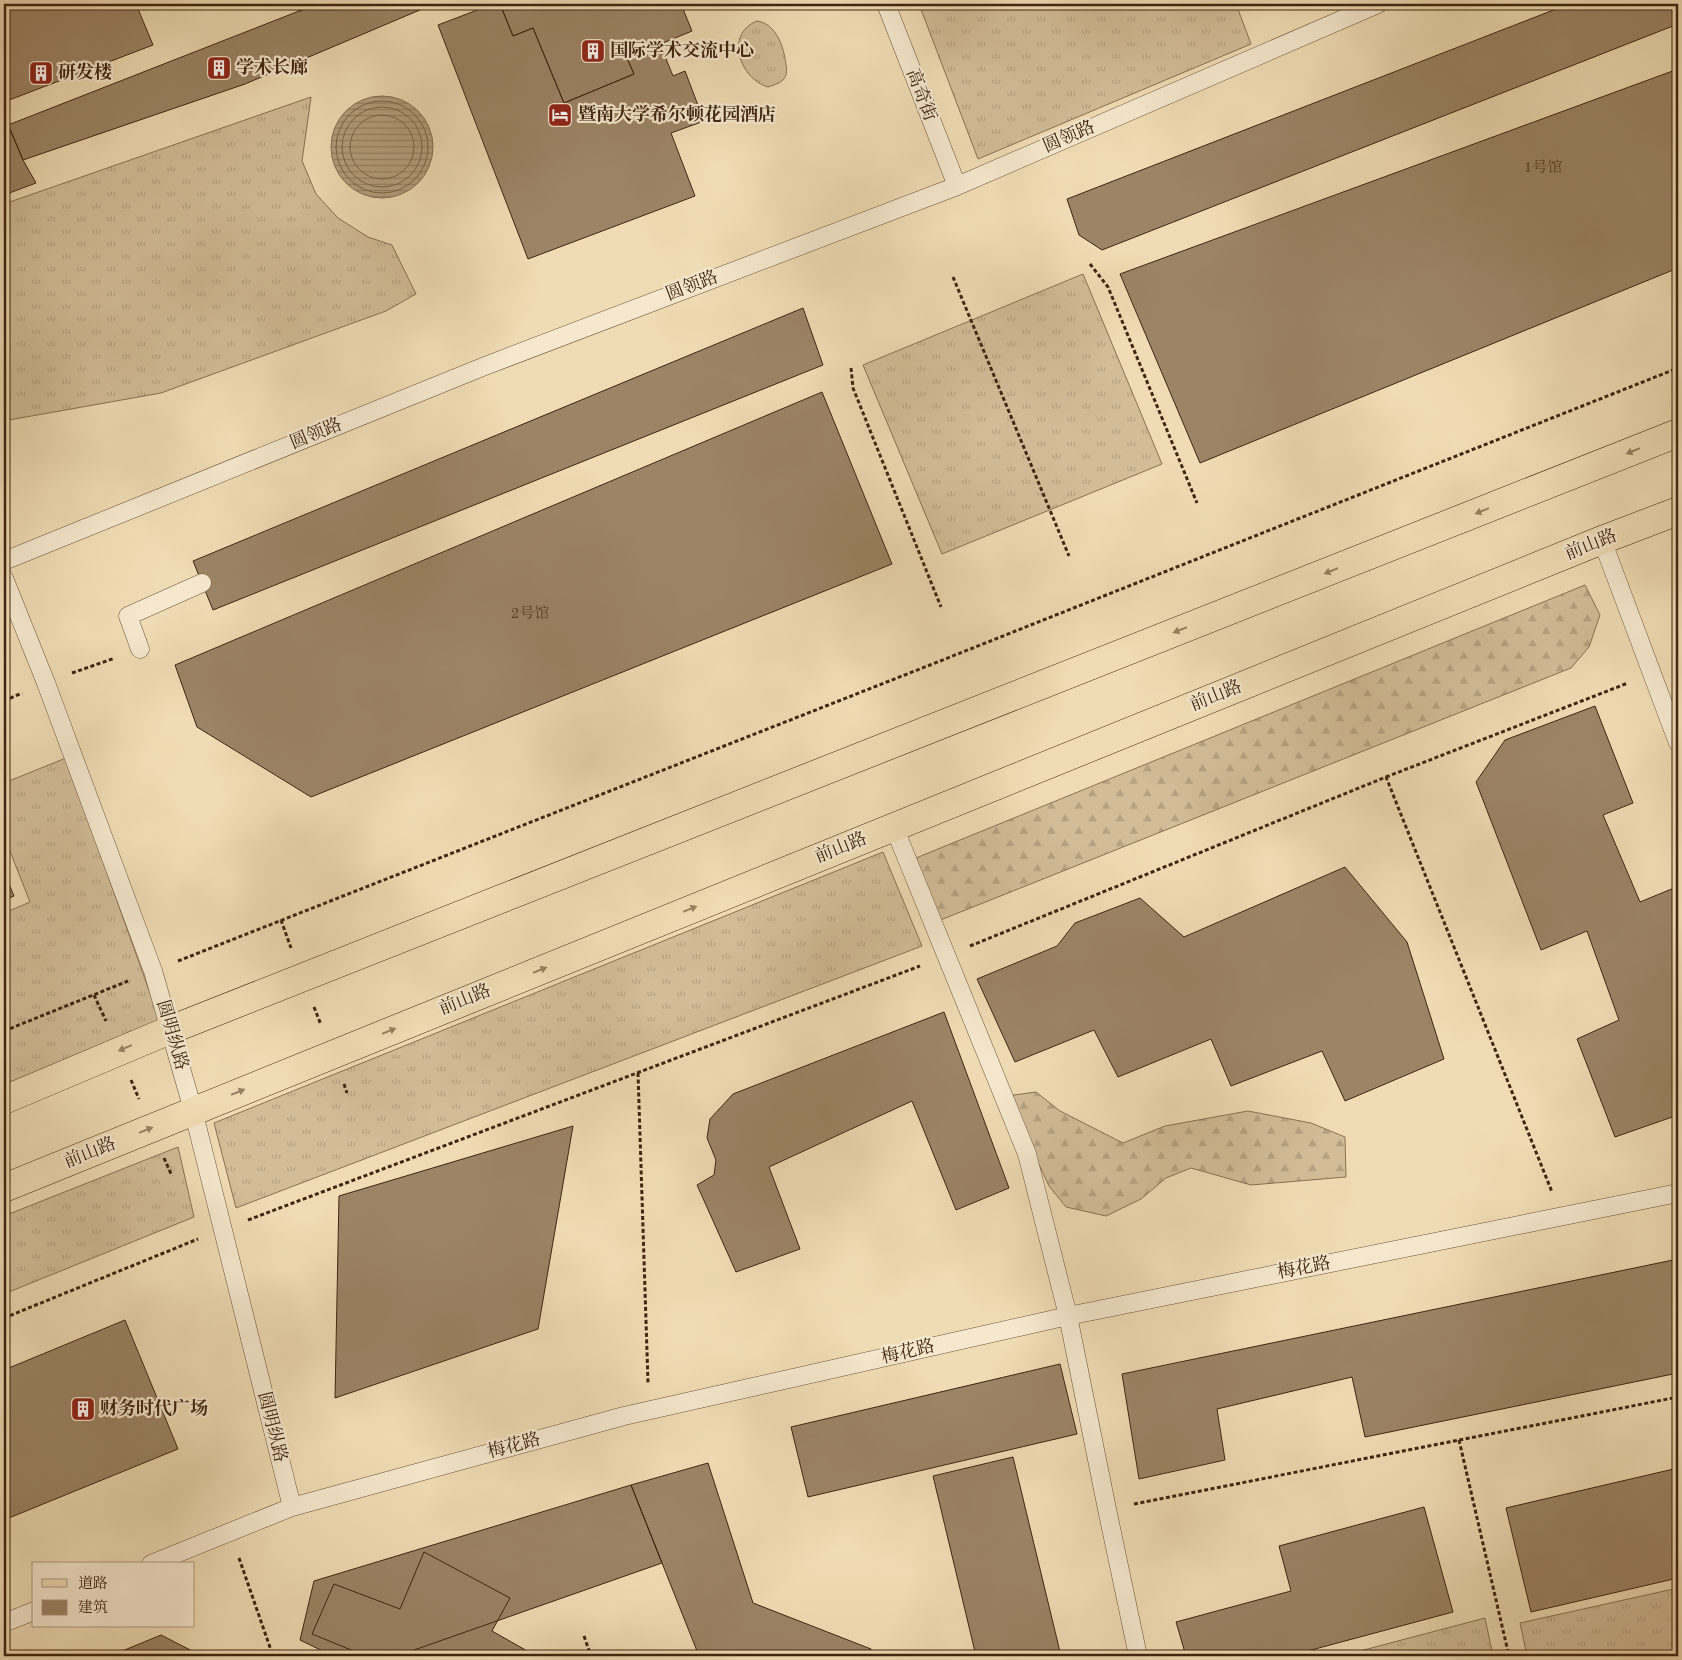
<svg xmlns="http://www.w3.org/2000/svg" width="1682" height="1660" font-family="'Old Standard TT','Noto Serif SC',serif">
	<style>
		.grass { fill: url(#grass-tufts); stroke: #897154 }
		.forest { fill: url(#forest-firs); stroke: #897154 }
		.water { fill: url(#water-rules); stroke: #866e52 }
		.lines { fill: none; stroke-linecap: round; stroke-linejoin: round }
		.shore { stroke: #7a6247; stroke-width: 1 }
		.building { fill: #9c8466; stroke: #402511 }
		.lane-casing { stroke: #6c533a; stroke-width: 19 }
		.primary-casing { stroke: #402511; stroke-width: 29 }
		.path { stroke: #402511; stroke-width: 3; stroke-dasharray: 4 2.5; stroke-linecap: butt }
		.lane { stroke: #f5e8ce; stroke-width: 18 }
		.primary { stroke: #f0dcb4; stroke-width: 28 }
		.oneway { fill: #988062 }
		.labels { text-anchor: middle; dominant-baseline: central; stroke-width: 4.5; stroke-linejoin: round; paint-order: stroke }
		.number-label { font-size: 15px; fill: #573d26 }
		.poi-label { font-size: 18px; font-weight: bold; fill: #402511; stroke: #f5e8ce; text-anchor: start }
		.street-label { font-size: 18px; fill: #402511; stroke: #f5e8ce }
	</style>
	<defs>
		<pattern id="grass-tufts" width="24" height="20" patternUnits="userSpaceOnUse" patternTransform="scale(1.25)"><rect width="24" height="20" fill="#d2bd98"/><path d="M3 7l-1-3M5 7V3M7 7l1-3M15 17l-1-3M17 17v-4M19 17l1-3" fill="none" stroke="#b5a282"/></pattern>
		<pattern id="forest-firs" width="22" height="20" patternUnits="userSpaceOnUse" patternTransform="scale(1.25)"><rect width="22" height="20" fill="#d2bd98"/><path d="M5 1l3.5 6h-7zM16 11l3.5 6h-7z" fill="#b5a282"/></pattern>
		<pattern id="water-rules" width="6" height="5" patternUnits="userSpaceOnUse" patternTransform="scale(1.25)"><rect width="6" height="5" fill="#b49e7d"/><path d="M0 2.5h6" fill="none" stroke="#948165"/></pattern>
	</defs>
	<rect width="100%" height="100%" fill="#f0dcb4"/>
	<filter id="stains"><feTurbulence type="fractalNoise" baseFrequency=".004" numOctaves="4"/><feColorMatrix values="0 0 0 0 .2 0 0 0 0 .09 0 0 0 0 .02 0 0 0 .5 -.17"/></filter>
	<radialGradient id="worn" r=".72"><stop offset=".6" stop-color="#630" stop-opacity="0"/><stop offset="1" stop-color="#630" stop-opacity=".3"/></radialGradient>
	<!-- grass -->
	<path class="grass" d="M919,4H1236L1251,44L978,159Z
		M757,21C777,24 784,48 786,65C787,71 787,76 783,80C779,84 773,85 768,87C740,79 724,34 757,21Z
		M311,97L302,161L316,194L338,218L368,237L392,245L416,294L386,311L161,393L9,420L4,410V204Z
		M1083,274L1162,464L942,554L863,365Z
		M66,758L161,1024L4,1088V913L30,902L4,836V783Z
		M883,852L922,946L236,1208L214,1123Z
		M178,1147L194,1217L4,1294V1216Z
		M1678,1588V1656H1527L1520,1623Z
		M1485,1618L1493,1656H1341Z"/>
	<!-- forest -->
	<path class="forest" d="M1585,585L1600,615L1589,647L1571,668L938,921L916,858Z
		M1036,1092L1060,1111L1123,1143L1165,1126L1248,1111L1311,1123L1345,1137L1346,1177L1251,1185L1191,1168L1166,1178L1141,1199L1106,1216L1066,1207L1049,1186L1007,1096Z"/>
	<!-- water -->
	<path class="water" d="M331 147a51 51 0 1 1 102 0a51 51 0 1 1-102 0Z"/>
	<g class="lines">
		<!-- shore -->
		<path class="shore" d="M336 147a46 46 0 1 1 92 0a46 46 0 1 1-92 0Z
			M342 147a40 40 0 1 1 80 0a40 40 0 1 1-80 0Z
			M350 147a32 32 0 1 1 64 0a32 32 0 1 1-64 0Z"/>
	</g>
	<!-- building -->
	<path class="building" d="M4,4H136L153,45L4,102Z
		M288,4H317L300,11Z
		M317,4H434L245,84L23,160L8,125Z
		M493,4H500L513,36L533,28L564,103L634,74L627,58L660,44L673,76L685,71L704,121L671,133L695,196L528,259L438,25Z
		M500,4H681L692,31L627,58L634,74L564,103L533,28L513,36Z
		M1569,4H1678V24L1102,250L1079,235L1067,199Z
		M1678,69V268L1200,463L1120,274Z
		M4,114L23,160L36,183L4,195Z
		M803,308L823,365L213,610L193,561Z
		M822,392L892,564L311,797L197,727L175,665Z
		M1595,706L1633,803L1603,815L1640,902L1674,888L1678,901V1115L1615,1137L1577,1039L1619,1020L1587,931L1541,950L1476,782L1505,740Z
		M1345,867L1407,942L1444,1059L1345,1101L1322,1051L1231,1086L1211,1039L1118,1077L1094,1030L1015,1062L977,979L1057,946L1075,923L1140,898L1184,937Z
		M4,872L14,896L4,900Z
		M944,1012L1009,1188L956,1210L912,1101L769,1167L800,1249L736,1272L697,1185L714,1175L716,1160L707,1138L710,1119L733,1094Z
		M573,1126L538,1329L335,1398L339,1196Z
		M1678,1259V1373L1365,1437L1352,1377L1217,1409L1225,1460L1139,1479L1122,1374Z
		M125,1320L178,1449L4,1520V1370Z
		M1060,1364L1077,1434L808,1497L791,1427Z
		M1013,1457L1061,1656H976L933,1476Z
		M708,1463L753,1603L871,1649L873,1656H699L631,1485Z
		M1678,1468V1578L1531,1612L1506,1508Z
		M631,1485L662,1563L397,1656H333L300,1640L314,1581Z
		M1424,1507L1453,1612L1289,1656H1186L1176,1622L1291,1591L1279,1546Z
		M424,1552L510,1598L492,1631L529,1652L527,1656H366L312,1634L334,1584L400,1609Z
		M161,1635L202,1656H110Z"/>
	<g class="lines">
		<defs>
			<path id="lane" d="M886,4L957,186
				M1602,540L1678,743
				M4,561L485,366L957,186L1378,4
				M4,578L46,683L153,971L193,1110L292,1507
				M140,649L128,616L202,583
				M894,827L1027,1154L1068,1316L1107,1509L1138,1656
				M151,1564L292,1507L624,1416L1068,1316L1678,1193
				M4,1623L34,1611"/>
			<path id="primary" d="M4,1100L170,1030L1678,433
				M4,1188L1602,540L1678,511"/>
		</defs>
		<!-- lane casing -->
		<use href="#lane" class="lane-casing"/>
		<!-- primary casing -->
		<use href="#primary" class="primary-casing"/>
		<!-- path -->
		<path class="path" d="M1090,264L1108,287L1197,503
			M953,277L1069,556
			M851,368L853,388L941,607
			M72,673L115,658
			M4,701L22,693
			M1386,777L1628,683
			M281,920L291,948
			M970,946L1386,777L1552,1192
			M178,961L930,665L1678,368
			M94,995L106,1021
			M314,1007L321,1025
			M4,1031L128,981
			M638,1073L648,1383
			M131,1080L139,1099
			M344,1084L347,1093
			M164,1158L172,1176
			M248,1220L920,966
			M4,1318L198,1239
			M1459,1440L1509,1656
			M1134,1504L1678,1397
			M239,1558L273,1656
			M584,1636L591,1656"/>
		<!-- lane -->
		<use href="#lane" class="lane"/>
		<!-- primary -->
		<use href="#primary" class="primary"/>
	</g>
	<!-- one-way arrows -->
	<defs><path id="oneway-solid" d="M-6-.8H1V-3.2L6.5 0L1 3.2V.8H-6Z" transform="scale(1.25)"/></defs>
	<g class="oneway">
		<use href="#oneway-solid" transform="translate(1633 451) rotate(158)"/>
		<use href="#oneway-solid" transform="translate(1482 511) rotate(158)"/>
		<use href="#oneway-solid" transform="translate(1331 571) rotate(158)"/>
		<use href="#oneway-solid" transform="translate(1180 630) rotate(158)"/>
		<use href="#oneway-solid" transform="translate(690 909) rotate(-22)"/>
		<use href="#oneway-solid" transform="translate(540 970) rotate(-22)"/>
		<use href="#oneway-solid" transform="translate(389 1031) rotate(-22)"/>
		<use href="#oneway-solid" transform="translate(125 1048) rotate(157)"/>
		<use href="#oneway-solid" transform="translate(238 1092) rotate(-22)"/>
		<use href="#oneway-solid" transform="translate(146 1130) rotate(-22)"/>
	</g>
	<!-- icons -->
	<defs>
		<symbol id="building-square" viewBox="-11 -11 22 22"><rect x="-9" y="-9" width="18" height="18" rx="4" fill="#8f2418" stroke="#f5e8ce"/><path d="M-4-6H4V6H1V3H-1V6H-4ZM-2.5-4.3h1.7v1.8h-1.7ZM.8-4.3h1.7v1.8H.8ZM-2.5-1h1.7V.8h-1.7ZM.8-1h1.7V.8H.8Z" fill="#fff"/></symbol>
		<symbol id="hotel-square" viewBox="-11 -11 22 22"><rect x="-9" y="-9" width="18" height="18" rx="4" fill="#8f2418" stroke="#f5e8ce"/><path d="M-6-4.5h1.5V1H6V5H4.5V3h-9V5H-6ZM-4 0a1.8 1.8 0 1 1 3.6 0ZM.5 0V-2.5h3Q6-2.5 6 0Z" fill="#fff"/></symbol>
	</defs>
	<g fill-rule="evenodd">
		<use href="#building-square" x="579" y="37" width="28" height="28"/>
		<use href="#building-square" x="205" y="54" width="28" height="28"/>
		<use href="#building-square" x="27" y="59" width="28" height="28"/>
		<use href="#hotel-square" x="546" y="101" width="28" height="28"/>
		<use href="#building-square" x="69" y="1395" width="28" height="28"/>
	</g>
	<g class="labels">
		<!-- number labels -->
		<g class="number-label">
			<text x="1543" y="168">1号馆</text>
			<text x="530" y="614">2号馆</text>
		</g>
		<!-- poi labels -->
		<g class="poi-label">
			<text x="610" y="51">国际学术交流中心</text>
			<text x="236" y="68">学术长廊</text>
			<text x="58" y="73">研发楼</text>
			<text x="578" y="115">暨南大学希尔顿花园酒店</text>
			<text x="100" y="1409">财务时代广场</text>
		</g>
		<!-- street labels -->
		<g class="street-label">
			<text transform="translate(921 95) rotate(69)">高奇街</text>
			<text transform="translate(1069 137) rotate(-23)">圆领路</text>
			<text transform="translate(692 286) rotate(-21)">圆领路</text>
			<text transform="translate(316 434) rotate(-22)">圆领路</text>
			<text transform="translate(1591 545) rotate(-22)">前山路</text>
			<text transform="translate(1216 696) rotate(-22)">前山路</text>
			<text transform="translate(841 848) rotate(-22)">前山路</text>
			<text transform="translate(465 1000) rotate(-22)">前山路</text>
			<text transform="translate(172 1035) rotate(74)">圆明纵路</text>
			<text transform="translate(90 1153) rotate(-22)">前山路</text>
			<text transform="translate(1304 1268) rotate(-11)">梅花路</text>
			<text transform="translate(908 1352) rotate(-13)">梅花路</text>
			<text transform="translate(272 1427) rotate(76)">圆明纵路</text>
			<text transform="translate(514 1446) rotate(-15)">梅花路</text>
		</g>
	</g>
	<!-- margin -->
	<rect width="1682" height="1660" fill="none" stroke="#f0dcb4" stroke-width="20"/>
	<rect x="5" y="5" width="1672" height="1650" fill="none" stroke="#402511" stroke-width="2.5"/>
	<rect x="10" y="10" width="1662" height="1640" fill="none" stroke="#402511"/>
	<!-- legend -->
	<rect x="32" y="1562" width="162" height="65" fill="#f5e8ce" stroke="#ad9a82"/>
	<rect x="42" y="1579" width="25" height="8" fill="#f0dcb4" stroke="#ad9a82"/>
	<text x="78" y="1588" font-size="15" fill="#402511">道路</text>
	<rect x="42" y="1600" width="25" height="15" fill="#9c8466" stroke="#ad9a82"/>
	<text x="78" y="1612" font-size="15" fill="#402511">建筑</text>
	<rect width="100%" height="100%" filter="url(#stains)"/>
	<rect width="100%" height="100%" fill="url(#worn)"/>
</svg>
